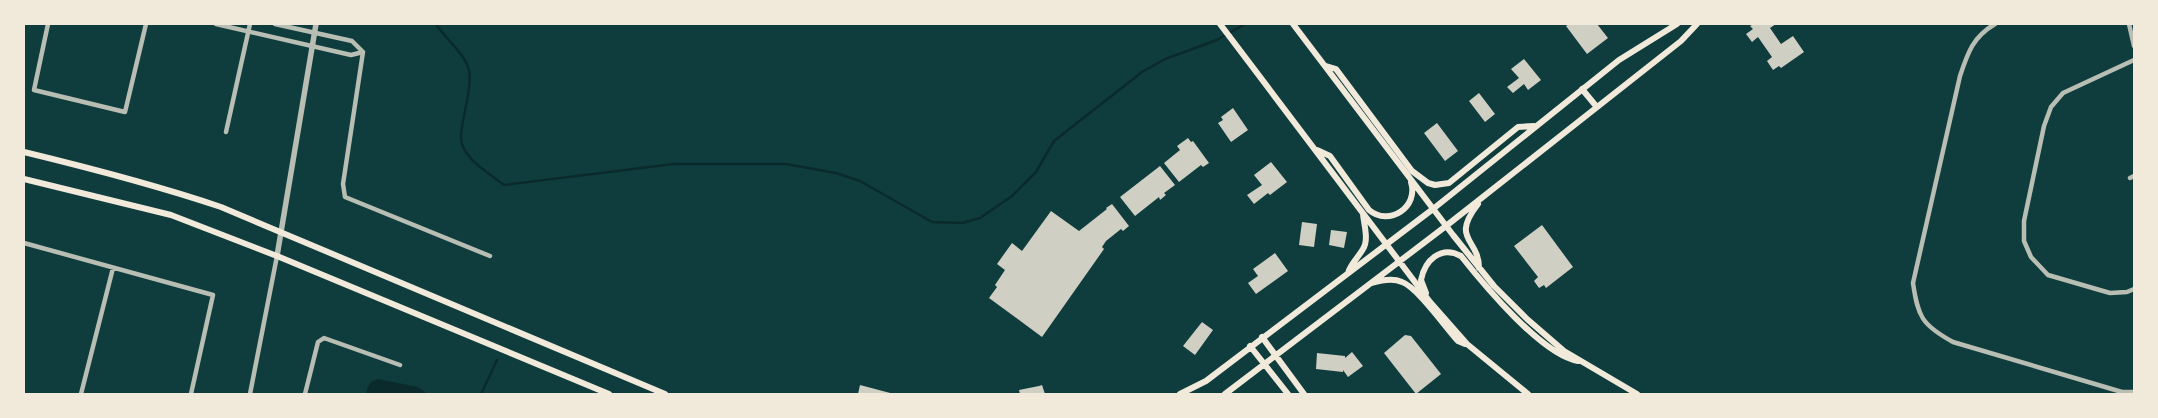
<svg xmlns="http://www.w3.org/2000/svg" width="2158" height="418" font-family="'PT Sans Narrow',sans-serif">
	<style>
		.water { fill: #0a2a2b }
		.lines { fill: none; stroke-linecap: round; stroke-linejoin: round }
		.stream { stroke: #0a2a2b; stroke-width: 2.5 }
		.building { fill: #cfcfc3 }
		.minor { stroke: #b8beb3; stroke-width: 4.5 }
		.tertiary { stroke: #b8beb3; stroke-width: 5.5 }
		.secondary { stroke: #f1e9da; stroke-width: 6 }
	</style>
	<rect width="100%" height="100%" fill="#0f3d3e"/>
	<!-- water -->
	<path class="water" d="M378,379L418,387L426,393L433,394H366C368,386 369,381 378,379Z"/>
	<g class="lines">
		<!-- stream -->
		<path class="stream" d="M436,24C446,40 464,52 469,70C471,80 469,91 467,101C465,112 462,123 461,135C459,157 489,173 504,185L673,164H786L836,173L860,181L932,222L962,223L980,218L1012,196L1036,172L1054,141L1142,72L1165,59L1217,40L1245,24
			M481,394L497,360"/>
	</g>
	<!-- building -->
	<path class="building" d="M1569,24H1597L1608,38L1587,54L1566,26Z
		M1754,24H1776L1770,28L1781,44L1793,36L1804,52L1781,68L1779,66L1773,70L1767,61L1772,57L1758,37L1752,42L1746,34L1753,29L1750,26Z
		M1524,59L1541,80L1528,90L1524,84L1513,93L1507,87L1519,78L1511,69Z
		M1479,93L1495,114L1485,122L1469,101Z
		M1233,108L1248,130L1231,142L1218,123L1223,120L1221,117Z
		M1437,123L1458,151L1445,161L1424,133Z
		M1188,138L1191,142L1193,141L1209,163L1203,167L1201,165L1179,182L1164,163L1180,150L1177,146Z
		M1271,162L1287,182L1270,195L1268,193L1254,204L1247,195L1262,185L1254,175Z
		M1160,166L1175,185L1164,193L1166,195L1160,200L1159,197L1135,216L1120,197Z
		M1112,204L1129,226L1123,231L1121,229L1106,241L1102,247L1104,249L1042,337L989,298L997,287L995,285L1005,270L997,264L1012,243L1022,251L1051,211L1079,231L1107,209L1106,208Z
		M1302,222L1317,224L1314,247L1299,245Z
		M1542,225L1573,267L1546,288L1544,285L1539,288L1534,281L1538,277L1514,246Z
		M1331,230L1347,232L1344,248L1329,245Z
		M1275,253L1288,271L1256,294L1248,283L1258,276L1253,269Z
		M1202,322L1213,330L1195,355L1183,346Z
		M1405,335L1411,336L1441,374L1416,394L1384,353Z
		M1352,352L1363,366L1348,377L1343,370V372L1316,369L1317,353L1345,356V358Z
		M860,385L894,394H858Z
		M1039,386L1042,385L1045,394H1020L1019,390Z"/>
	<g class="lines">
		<!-- minor -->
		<path class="minor" d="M48,24L34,90L125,112L146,24
			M216,24L351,55L363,52
			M275,24L352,41L363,52
			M1995,24C1973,37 1968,52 1960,76L1913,283C1918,317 1922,325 1953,342L2122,392H2134
			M2129,24L2134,46
			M363,52L343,184L345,197L490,256
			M2134,60L2063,93L2051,107L2044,126L2024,221V241L2031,257L2048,275L2110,293L2127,292L2134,289
			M226,132L250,24
			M2130,178L2134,176
			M24,243L213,295L191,394
			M81,394L113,268
			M250,394L277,256
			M305,394L318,342L324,338L400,365"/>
		<!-- tertiary -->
		<path class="tertiary" d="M277,256L316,24"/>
		<!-- secondary -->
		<path class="secondary" d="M1220,24L1430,302L1467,344L1528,394
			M1293,24L1453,235L1494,286L1527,319L1564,351L1637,394
			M1326,66L1336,69L1412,171L1428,183L1435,185L1449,183L1518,127L1534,126
			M1582,89L1596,106
			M1317,150L1330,156L1369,210C1389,227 1419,207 1411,182
			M24,152C90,168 156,185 221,207L665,394
			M24,179L171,215L277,256L609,394
			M1478,204C1450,240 1479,238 1479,268
			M1348,273C1351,263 1358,258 1363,249C1369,240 1364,225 1363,214
			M1372,283C1382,280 1393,278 1402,282C1417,287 1446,328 1458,341L1465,344
			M1426,293L1421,280C1425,260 1441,245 1461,256C1484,285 1542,355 1578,361
			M1262,337L1304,394
			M1250,346L1288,394
			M1180,394L1206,381L1433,209L1619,60L1677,24
			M1225,394L1446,226L1681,41L1697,24"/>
	</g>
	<!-- border -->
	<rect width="2158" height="418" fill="none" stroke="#f1e9da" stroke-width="50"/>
</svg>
